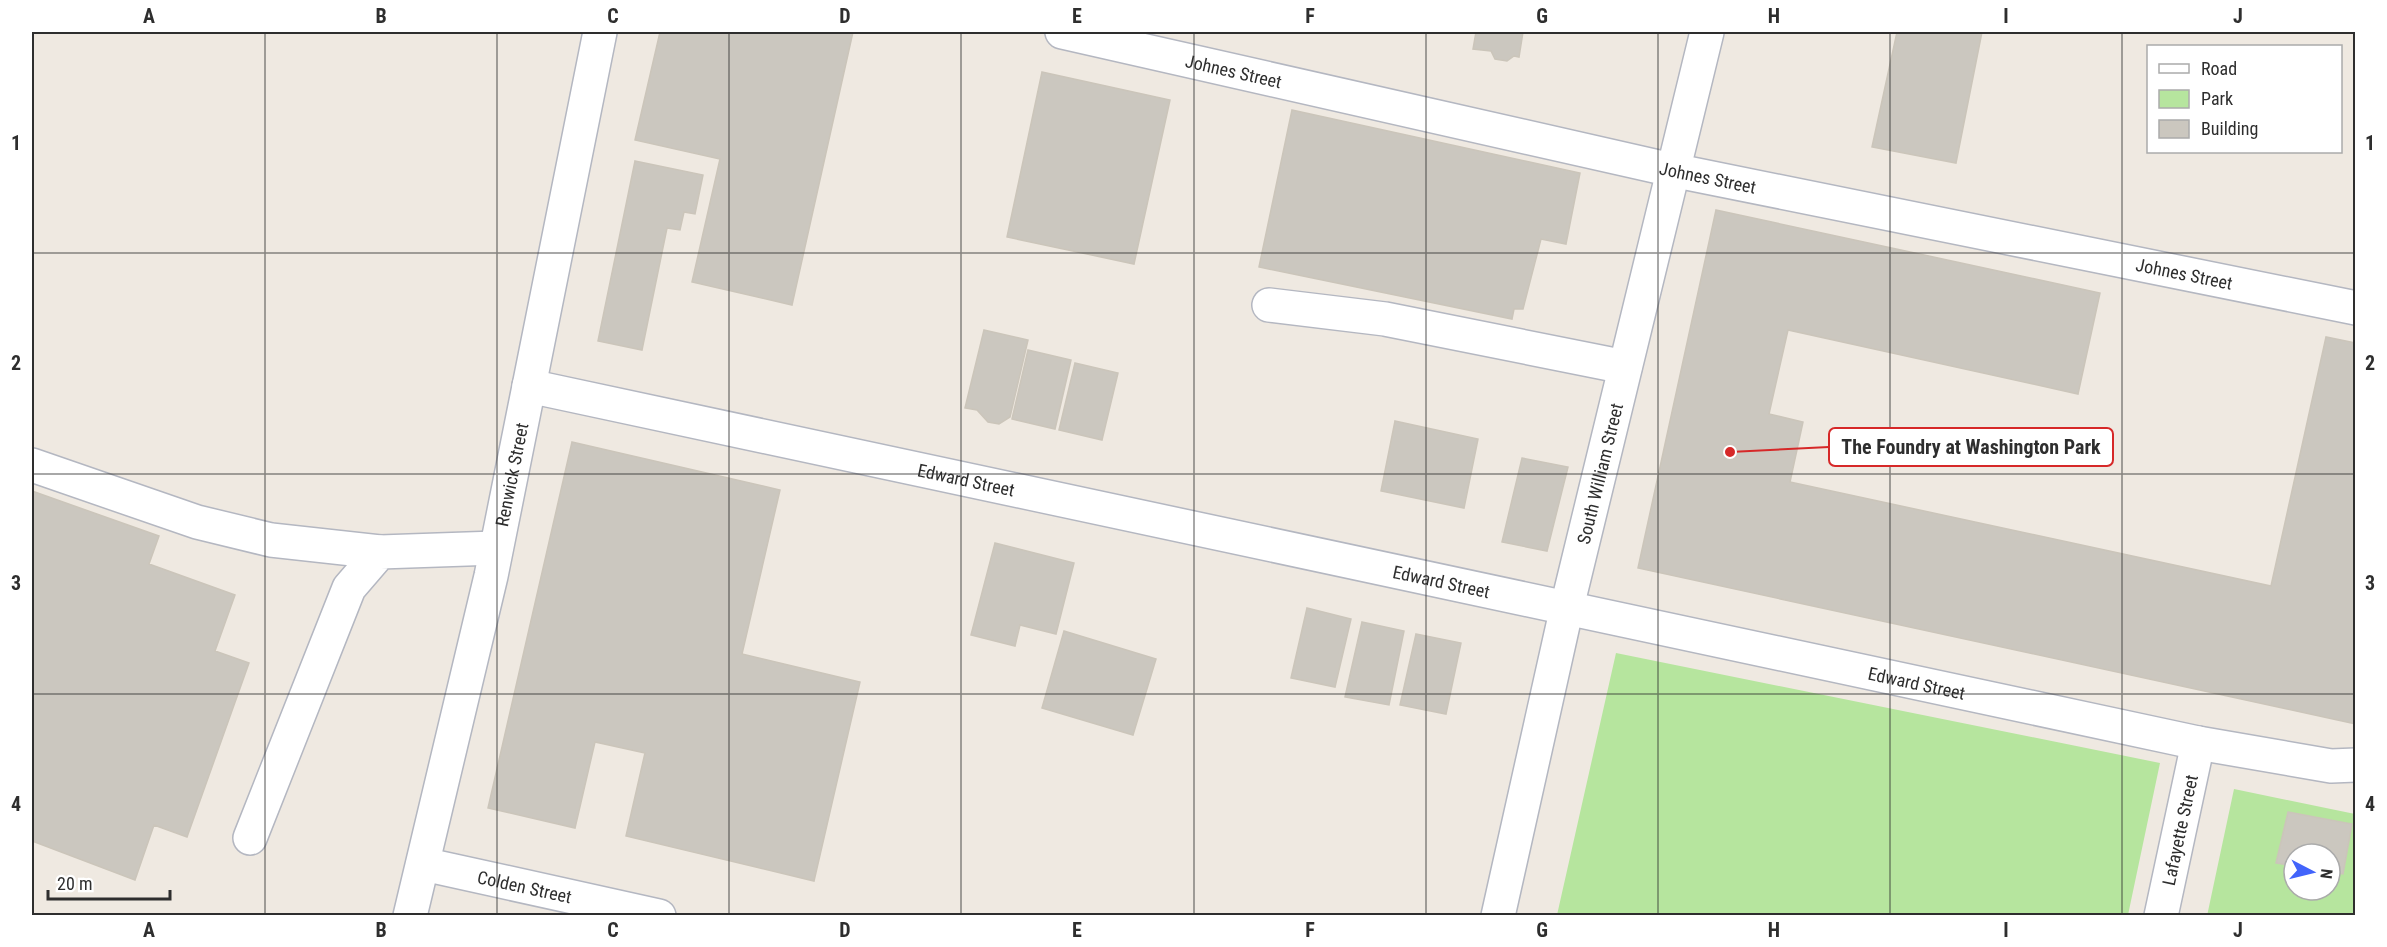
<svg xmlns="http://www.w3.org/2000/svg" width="2387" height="947" font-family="'Roboto Condensed',sans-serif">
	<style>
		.green { fill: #b6e59e; fill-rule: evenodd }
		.building { fill: #cbc7bf; stroke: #cbc5ba; stroke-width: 1.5 }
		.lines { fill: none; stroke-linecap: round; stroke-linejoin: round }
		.minor-casing { stroke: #b4b7c1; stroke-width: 36 }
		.minor { stroke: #fff; stroke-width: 33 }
		.grid { fill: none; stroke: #2e2e2e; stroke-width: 1.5; stroke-opacity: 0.55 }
		.labels { text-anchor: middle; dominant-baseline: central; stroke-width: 6; stroke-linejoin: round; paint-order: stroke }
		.street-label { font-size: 18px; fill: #2e2e2e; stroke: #fff }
		.leader { fill: none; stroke: #d62828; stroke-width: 2 }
		.callout-dot { fill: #d62828; stroke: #fff; stroke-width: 2 }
		.callout { fill: #fff; stroke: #d62828; stroke-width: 2 }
		.callout-label { font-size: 20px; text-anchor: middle; font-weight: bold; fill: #2e2e2e }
		.neatline { fill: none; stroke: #2e2e2e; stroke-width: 2 }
		.grid-label { font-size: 20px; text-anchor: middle; font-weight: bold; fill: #2e2e2e }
	</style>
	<rect width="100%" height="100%" fill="#efe9e1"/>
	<!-- green -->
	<path class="green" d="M1616,653L2160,763L2128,915H1557Z
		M2234,789L2355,814V915L2207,916ZM2294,854H2330V890H2294Z"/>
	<!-- building -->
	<path class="building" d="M660,32H853L792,305L692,282L720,159L635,140Z
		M1476,32H1523L1519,57L1514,56L1507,61L1495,59L1491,51L1473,49Z
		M1897,32H1982L1956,163L1872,147Z
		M1042,72L1170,100L1134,264L1007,237Z
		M1292,110L1580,173L1566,244L1541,239L1523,309H1514L1512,319L1259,267Z
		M635,161L703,175L695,214L684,212L680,230L667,228L642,350L598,341Z
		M1716,210L2100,293L2078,394L1788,330L1769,414L1803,422L1790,482L2271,586L2326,337L2356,343V724L1638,568Z
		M984,330L1028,340L1010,417L999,424L988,422L977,410L965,408Z
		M1028,350L1071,360L1055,429L1012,419Z
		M1075,363L1118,373L1102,440L1059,430Z
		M1395,421L1478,439L1464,508L1381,491Z
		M572,442L780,490L742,654L860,682L814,881L626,836L645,753L595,742L575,828L488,808Z
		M1522,458L1568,467L1547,551L1502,542Z
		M32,491L159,536L149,564L235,595L215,651L249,663L187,837L154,825L135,880L32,841Z
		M995,543L1074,563L1056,634L1020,625L1015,646L971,635Z
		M1307,608L1351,619L1335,687L1291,678Z
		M1362,622L1404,631L1389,705L1345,697Z
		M1064,631L1156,659L1133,735L1042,708Z
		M1416,634L1461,643L1446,714L1400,705Z
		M2288,812L2352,824L2343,874L2330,872V854H2294V866L2276,863Z"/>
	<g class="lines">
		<defs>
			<g id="minor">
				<path id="s1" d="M1062,32L1672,170L2356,308"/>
				<path d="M1269,305L1385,319L1625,367"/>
				<path id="s2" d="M529,386L2198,743L2331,766L2356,765"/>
				<path d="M32,465L197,522L271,540L380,552"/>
				<path d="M250,838L349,588L380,552L496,548"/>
				<path id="s3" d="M423,864L659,916"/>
				<path id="s4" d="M410,916L491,576L600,32"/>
				<path id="s5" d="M1498,916L1567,607L1707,32"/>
				<path id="s6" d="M2161,916L2198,743"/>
			</g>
		</defs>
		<!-- minor casing -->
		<use href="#minor" class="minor-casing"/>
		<!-- minor -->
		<use href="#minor" class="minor"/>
	</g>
	<!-- grid -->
	<path class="grid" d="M265,32V916M497,32V916M729,32V916M961,32V916M1194,32V916M1426,32V916M1658,32V916M1890,32V916M2122,32V916M32,253H2356M32,474H2356M32,694H2356"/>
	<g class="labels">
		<!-- street labels -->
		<g class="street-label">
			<text stroke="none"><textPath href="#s1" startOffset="176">Johnes Street</textPath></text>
			<text stroke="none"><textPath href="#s1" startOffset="662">Johnes Street</textPath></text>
			<text stroke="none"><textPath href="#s1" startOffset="1148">Johnes Street</textPath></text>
			<text stroke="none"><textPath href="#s5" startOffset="454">South William Street</textPath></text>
			<text stroke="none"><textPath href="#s4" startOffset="453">Renwick Street</textPath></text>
			<text stroke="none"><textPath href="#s2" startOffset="447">Edward Street</textPath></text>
			<text stroke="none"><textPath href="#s2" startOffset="933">Edward Street</textPath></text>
			<text stroke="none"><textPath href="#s2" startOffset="1419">Edward Street</textPath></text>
			<text stroke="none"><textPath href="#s6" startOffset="88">Lafayette Street</textPath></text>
			<text stroke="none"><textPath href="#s3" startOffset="104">Colden Street</textPath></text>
		</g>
	</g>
	<!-- callouts -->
	<path class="leader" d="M1730 452L1829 447"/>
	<circle class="callout-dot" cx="1730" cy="452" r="6"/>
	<rect class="callout" x="1829" y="428" width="284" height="38" rx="6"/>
	<g class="callout-label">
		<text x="1971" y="454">The Foundry at Washington Park</text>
	</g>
	<!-- border -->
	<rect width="2387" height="947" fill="none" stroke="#ffffff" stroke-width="66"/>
	<!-- legend -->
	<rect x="2147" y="45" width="195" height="108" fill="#ffffff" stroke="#ababab" stroke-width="1.5"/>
	<rect x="2159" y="64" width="30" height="9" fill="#ffffff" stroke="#ababab" stroke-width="1.5"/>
	<text x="2201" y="75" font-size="18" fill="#2e2e2e">Road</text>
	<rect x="2159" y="90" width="30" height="18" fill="#b6e59e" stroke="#ababab" stroke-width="1.5"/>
	<text x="2201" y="105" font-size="18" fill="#2e2e2e">Park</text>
	<rect x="2159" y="120" width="30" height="18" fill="#cbc7bf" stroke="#ababab" stroke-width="1.5"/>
	<text x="2201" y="135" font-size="18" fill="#2e2e2e">Building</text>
	<!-- north arrow -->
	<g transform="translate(2312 872) rotate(97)"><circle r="28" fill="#ffffff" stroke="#ababab" stroke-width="1.5"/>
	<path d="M0-4.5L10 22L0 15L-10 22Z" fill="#4264fb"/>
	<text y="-9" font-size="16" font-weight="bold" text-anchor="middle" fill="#2e2e2e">N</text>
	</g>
	<!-- scale -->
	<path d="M48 890v9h122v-9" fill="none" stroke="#2e2e2e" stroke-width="3"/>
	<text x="57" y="890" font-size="18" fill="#2e2e2e" stroke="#ffffff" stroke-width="4.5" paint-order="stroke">20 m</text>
	<rect x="33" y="33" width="2321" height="881" class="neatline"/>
	<g class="grid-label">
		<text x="149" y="23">A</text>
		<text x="381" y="23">B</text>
		<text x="613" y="23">C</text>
		<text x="845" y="23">D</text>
		<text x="1077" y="23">E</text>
		<text x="1310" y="23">F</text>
		<text x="1542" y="23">G</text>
		<text x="1774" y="23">H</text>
		<text x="2006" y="23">I</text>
		<text x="2238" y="23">J</text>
		<text x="16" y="150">1</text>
		<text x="2370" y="150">1</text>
		<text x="16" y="370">2</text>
		<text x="2370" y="370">2</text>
		<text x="16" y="590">3</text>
		<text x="2370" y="590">3</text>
		<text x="16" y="811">4</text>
		<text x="2370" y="811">4</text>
		<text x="149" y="937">A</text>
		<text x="381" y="937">B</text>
		<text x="613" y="937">C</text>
		<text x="845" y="937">D</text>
		<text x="1077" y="937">E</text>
		<text x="1310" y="937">F</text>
		<text x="1542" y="937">G</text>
		<text x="1774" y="937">H</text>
		<text x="2006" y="937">I</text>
		<text x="2238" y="937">J</text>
	</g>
</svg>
